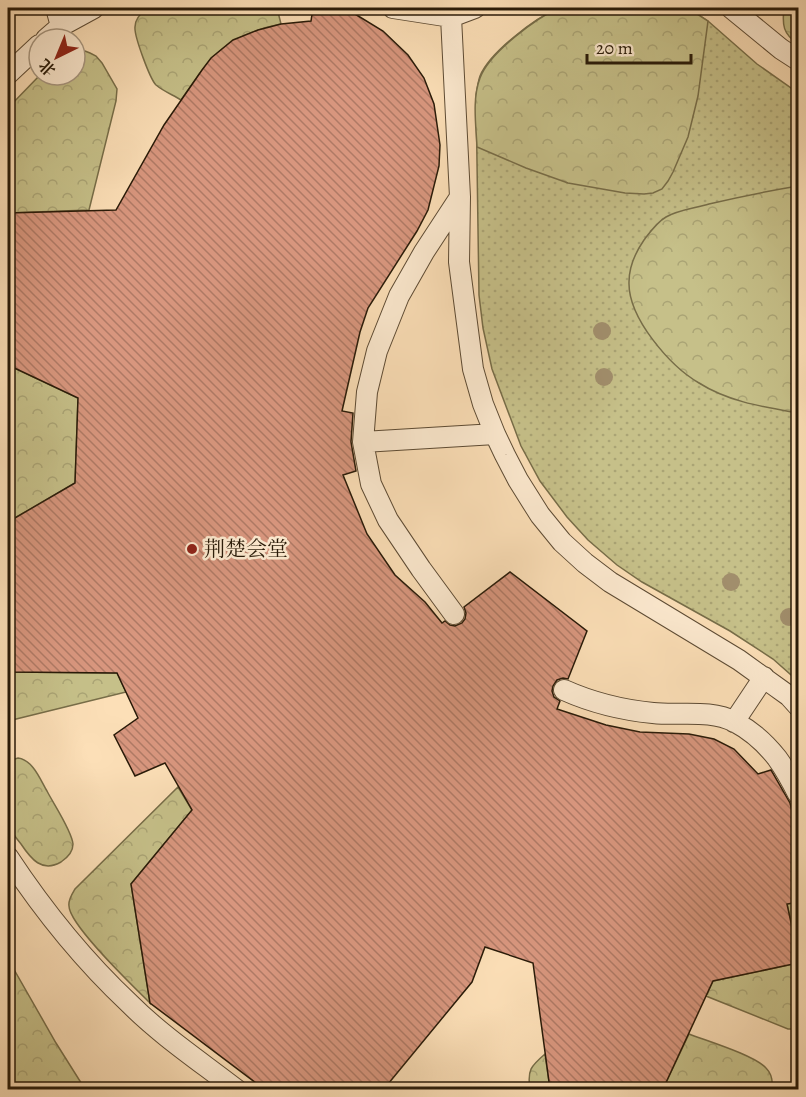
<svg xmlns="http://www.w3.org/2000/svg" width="806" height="1097" font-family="Alegreya,'Noto Serif SC',serif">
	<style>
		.green { fill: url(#green-dots); stroke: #776d48; stroke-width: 1.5 }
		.forest { fill: url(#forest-crowns); stroke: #776d48; stroke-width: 1.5 }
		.building { fill: url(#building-back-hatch); stroke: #281a08; stroke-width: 1.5 }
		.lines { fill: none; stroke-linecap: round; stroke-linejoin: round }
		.service-casing { stroke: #5d4b34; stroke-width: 22 }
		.service { stroke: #fdead0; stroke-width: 20 }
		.tree { fill: #a18e6c }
		.poi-dot { fill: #8f2418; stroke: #fdead0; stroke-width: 2 }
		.labels { text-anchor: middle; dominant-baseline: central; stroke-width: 5; stroke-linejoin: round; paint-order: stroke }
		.poi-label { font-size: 21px; fill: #281a08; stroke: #fdead0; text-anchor: start }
	</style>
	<defs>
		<pattern id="green-dots" width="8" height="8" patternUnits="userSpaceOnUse" patternTransform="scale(1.5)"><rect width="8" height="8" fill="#c6c089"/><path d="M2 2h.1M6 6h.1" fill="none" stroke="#aaa475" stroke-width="1.8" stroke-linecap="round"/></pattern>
		<pattern id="forest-crowns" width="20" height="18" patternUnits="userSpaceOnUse" patternTransform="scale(1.5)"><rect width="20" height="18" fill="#c6c089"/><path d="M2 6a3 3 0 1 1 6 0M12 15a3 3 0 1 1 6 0" fill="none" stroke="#aaa475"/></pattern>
		<pattern id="building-back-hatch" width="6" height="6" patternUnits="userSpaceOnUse" patternTransform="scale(1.5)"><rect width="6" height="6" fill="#d8967e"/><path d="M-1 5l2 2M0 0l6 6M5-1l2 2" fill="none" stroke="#af7a65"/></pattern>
	</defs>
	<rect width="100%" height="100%" fill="#fcdfb7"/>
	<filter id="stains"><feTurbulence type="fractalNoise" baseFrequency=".00333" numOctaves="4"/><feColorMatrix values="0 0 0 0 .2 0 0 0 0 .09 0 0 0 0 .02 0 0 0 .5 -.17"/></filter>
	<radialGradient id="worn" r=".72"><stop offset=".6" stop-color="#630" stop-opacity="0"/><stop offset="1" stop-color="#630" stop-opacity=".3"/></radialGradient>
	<!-- green -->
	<path class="green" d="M559,8H688L708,21L757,64L798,93V681L773,659L730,631L642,582L617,565L588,540L567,517L540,481L521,446L492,369L483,328L479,295L476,95C477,89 478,82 480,76C490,52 535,18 559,8Z"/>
	<!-- forest -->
	<path class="forest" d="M148,8H277L281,24C226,35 211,56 181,100C173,95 163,91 156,85C150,79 134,36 135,27C135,18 142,12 148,8Z
		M559,8H688L708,21L698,96L688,137L673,172L668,181L662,189L653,193L644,194L625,193L568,183L526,168L477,147C476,125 472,99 480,78C489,53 536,18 559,8Z
		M784,8H798V44C783,34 782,25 784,8Z
		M75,51H85L90,53L96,56L102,63L117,89L116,101L89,210L8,213V108L40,75H75Z
		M798,186V413C764,407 729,402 699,383C670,366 628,318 629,282C629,266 635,253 644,240C650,232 657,222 666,217C678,210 696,208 709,204C739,197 768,191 798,186Z
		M8,365L78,398L75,483L8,522Z
		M8,672L117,673L126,692L8,721Z
		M18,758C33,760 40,779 47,791C53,803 72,831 73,844C73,852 67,858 61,862C42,873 31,859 21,844C16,838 11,832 9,825C5,815 7,774 8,761Z
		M178,787L192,810L131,884L150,1003C134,987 69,925 69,906C68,900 72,894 75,889Z
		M798,902V955L787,904Z
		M8,959L56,1043L85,1089H8Z
		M798,963V1029H788L706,996L713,981Z
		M689,1034C707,1041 754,1055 766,1068C772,1074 773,1081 772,1089H663Z
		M545,1054L550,1089H530C527,1070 531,1066 545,1054Z"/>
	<!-- building -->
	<path class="building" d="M313,8H339L355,14L383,31L408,55L424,78L434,104L440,145L439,166L428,210L417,231L368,308L360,332L342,411L353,413L351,442L356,471L343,475L367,534L395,575L425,602L442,623L445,621L450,625L455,626L462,623L465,619L466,613L464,607L510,572L587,631L568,679L563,678L557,680L553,686L552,691L554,697L560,701L557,709L606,725L640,732L689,734L714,739L734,749L758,774L771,770L790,803L798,835V902L787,904L798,955V963L713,981L663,1089H550L533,963L485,947L472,982L388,1084L343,1089H264L150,1003L131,884L192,810L165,763L135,776L114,735L138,718L117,673L8,672V522L75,483L78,398L8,365V213L116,210L164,125L202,70L211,58L233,40L258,30L281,24L311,21Z"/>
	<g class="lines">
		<defs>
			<path id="service" d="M56,8L61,26
				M393,8L451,17L475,8
				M731,8L781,49L798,60
				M451,17L460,197L459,262L473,369L483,404L495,434L505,455L518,480L540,515L562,542L585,563L610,582L739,660L789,696L798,706
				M46,39L61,26L94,8
				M8,74L39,45
				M363,442L495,434
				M454,614L421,569L388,520L371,484L363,442L367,392L377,351L399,296L424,252L460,197
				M564,690C593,703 622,710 653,713C680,716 710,709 735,722C750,730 766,744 777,758C785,769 792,782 798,794
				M734,722L764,677
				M8,857C43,910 83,960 130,1004C162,1036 201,1062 237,1090"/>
		</defs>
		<!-- service casing -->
		<use href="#service" class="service-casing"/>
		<!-- service -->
		<use href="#service" class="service"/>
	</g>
	<!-- trees -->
	<g class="tree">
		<circle cx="602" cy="331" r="9"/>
		<circle cx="604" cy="377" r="9"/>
		<circle cx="731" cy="582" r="9"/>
		<circle cx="789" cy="617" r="9"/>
	</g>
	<!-- markers -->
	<circle class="poi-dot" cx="192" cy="549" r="6"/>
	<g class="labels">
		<!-- poi labels -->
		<g class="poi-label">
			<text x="204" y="549">荆楚会堂</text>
		</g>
	</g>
	<!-- margin -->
	<rect width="806" height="1097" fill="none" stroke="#fcdfb7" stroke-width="30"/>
	<rect x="9" y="9" width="788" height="1079" fill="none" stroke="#281a08" stroke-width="3"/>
	<rect x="15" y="15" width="776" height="1067" fill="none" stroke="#281a08" stroke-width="1.5"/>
	<!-- north arrow -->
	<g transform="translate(57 57) rotate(223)"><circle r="28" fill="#fdead0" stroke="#a89780" stroke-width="1.5"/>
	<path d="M0-4.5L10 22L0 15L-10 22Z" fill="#8f2418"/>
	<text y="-9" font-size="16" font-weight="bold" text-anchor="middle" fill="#281a08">北</text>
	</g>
	<!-- scale -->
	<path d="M587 54v9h104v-9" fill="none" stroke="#281a08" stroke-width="3"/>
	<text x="596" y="54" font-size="18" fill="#281a08" stroke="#fdead0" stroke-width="4.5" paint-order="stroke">20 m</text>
	<rect width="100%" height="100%" filter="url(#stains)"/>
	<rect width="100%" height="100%" fill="url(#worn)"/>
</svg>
